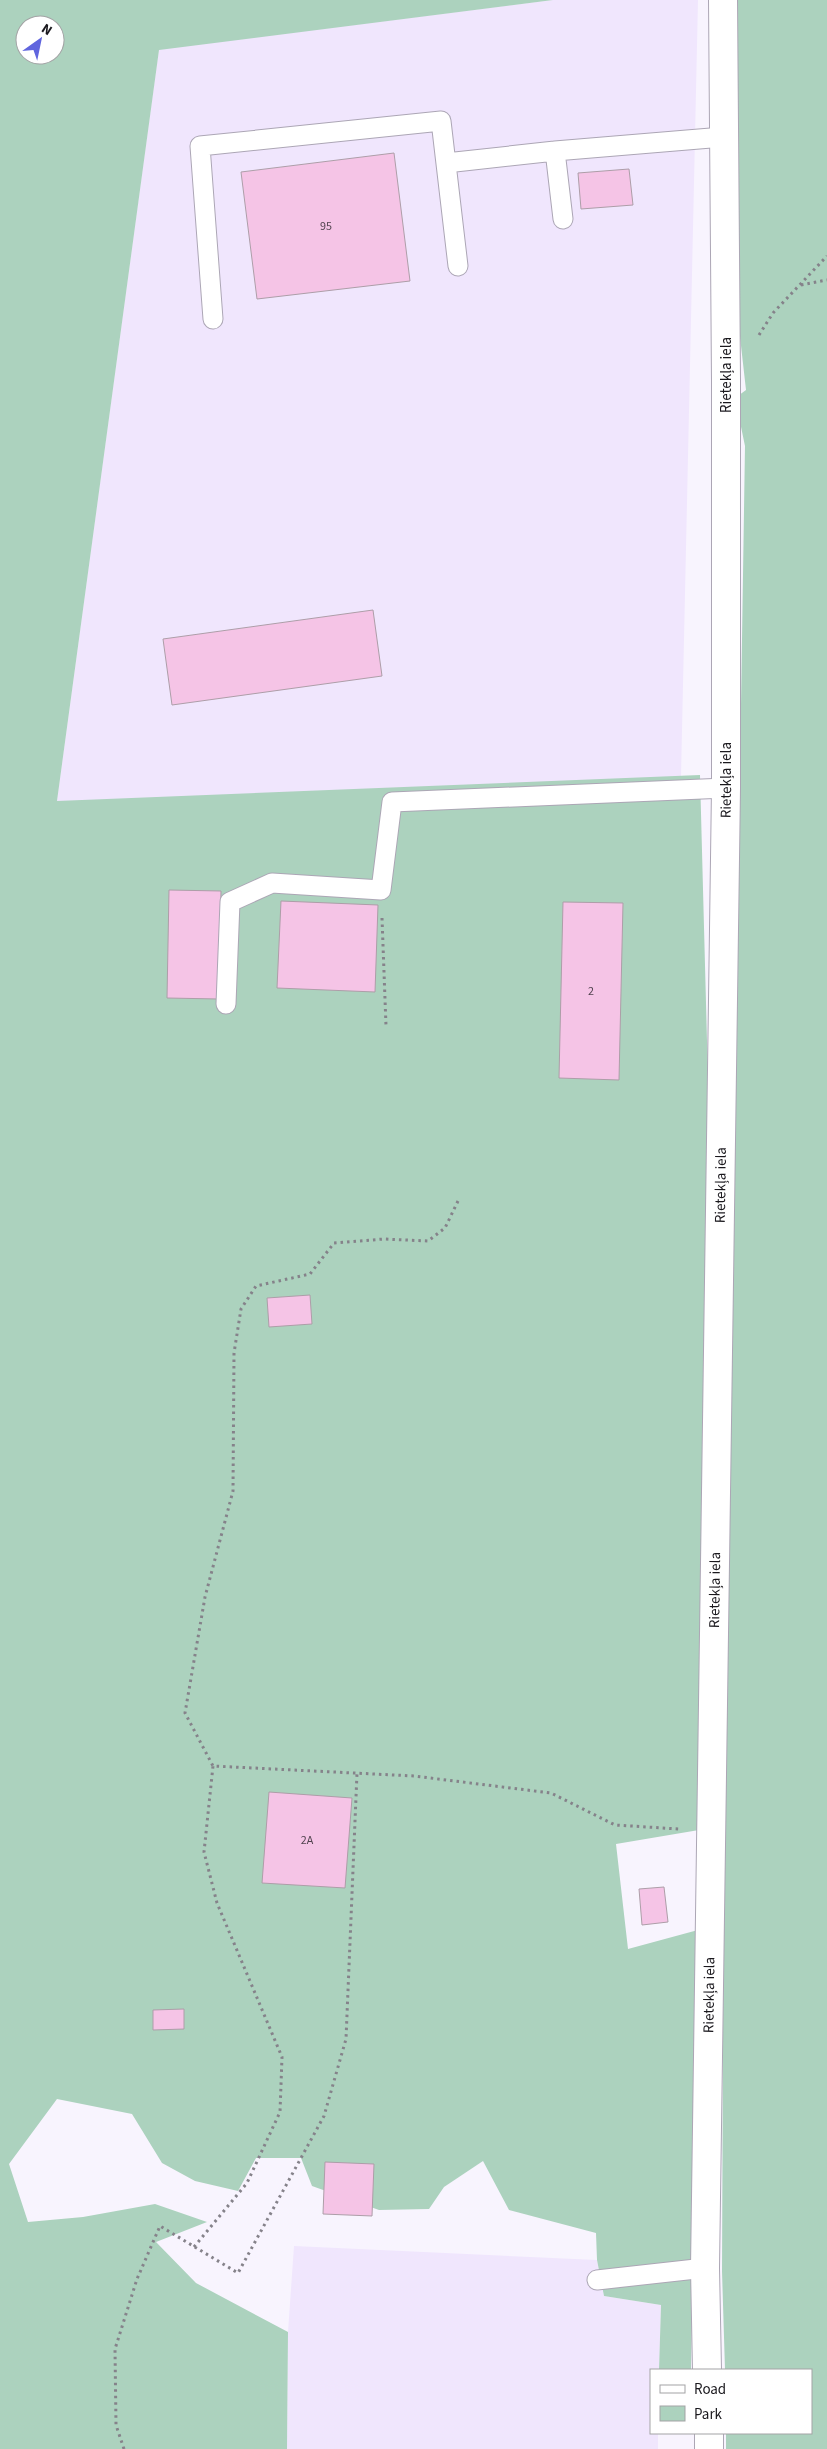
<svg xmlns="http://www.w3.org/2000/svg" width="827" height="2449" font-family="'Source Sans 3',sans-serif">
	<style>
		.built { fill: #f0e6fd }
		.green { fill: #acd2be; fill-rule: evenodd }
		.building { fill: #f5c4e6; stroke: #ad9ea8 }
		.lines { fill: none; stroke-linecap: round; stroke-linejoin: round }
		.lane-casing { stroke: #aca6b5; stroke-width: 21 }
		.street-casing { stroke: #aca6b5; stroke-width: 30 }
		.path { stroke: #85828a; stroke-width: 3; stroke-dasharray: 2.5 4; stroke-linecap: butt }
		.lane { stroke: #fff; stroke-width: 19 }
		.street { stroke: #fff; stroke-width: 28 }
		.labels { text-anchor: middle; dominant-baseline: central; stroke-width: 4; stroke-linejoin: round; paint-order: stroke }
		.number-label { font-size: 12px; fill: #51434f }
		.street-label { font-size: 15px; fill: #1a181d; stroke: #fff }
	</style>
	<rect width="100%" height="100%" fill="#f8f4fe"/>
	<!-- built -->
	<path class="built" d="M553,0H698L680,822L57,801L159,49Z
		M294,2246L597,2260L604,2296L661,2305L659,2370H651V2433H658V2449H287L288,2332Z"/>
	<!-- green -->
	<path class="green" d="M0,0H553L159,50L57,801L700,775L709,1117L699,1830L616,1844L628,1949L698,1930L691,2370H659L661,2305L604,2296L597,2260L596,2233L509,2210L483,2161L444,2187L429,2209L379,2210L312,2186L301,2158H256L238,2191L195,2181L162,2163L132,2114L57,2099L9,2164L28,2222L83,2217L155,2204L207,2222L156,2242L196,2283L288,2332L287,2449H0ZM25,25H55V55H25Z
		M737,0H827V2449H726V2433H811V2370H725L722,2271L724,1802L745,446L740,422L731,401L746,390L731,257L738,151L735,61L737,60Z"/>
	<!-- building -->
	<path class="building" d="M394,153L410,281L257,299L241,172Z
		M629,169L633,205L581,209L578,173Z
		M373,610L382,676L172,705L163,639Z
		M169,890L221,891L219,999L167,998Z
		M281,901L378,905L375,992L277,988Z
		M563,902L623,903L619,1080L559,1078Z
		M310,1295L312,1324L269,1327L267,1298Z
		M269,1792L352,1798L345,1888L262,1883Z
		M664,1887L668,1922L642,1925L639,1889Z
		M184,2009V2029L153,2030V2010Z
		M325,2162L374,2164L372,2216L323,2214Z"/>
	<g class="lines">
		<defs>
			<path id="lane" d="M555,151L563,219
				M446,163L555,151L723,137
				M213,319L200,146L441,121L458,266
				M226,1004L230,902L272,883L381,890L392,802L726,788
				M597,2280L705,2268"/>
			<g id="street">
				<path id="s1" d="M707,2370L705,2268L726,788V380L723,0"/>
				<path d="M709,2433V2449"/>
			</g>
		</defs>
		<!-- lane casing -->
		<use href="#lane" class="lane-casing"/>
		<!-- street casing -->
		<use href="#street" class="street-casing"/>
		<!-- path -->
		<path class="path" d="M801,285L827,280
			M759,335L773,313L827,256
			M382,918L386,1026
			M458,1201L445,1228L428,1241L384,1239L334,1243L310,1274L256,1286L241,1309L234,1353L233,1491L205,1597L185,1713L213,1766L414,1776L551,1793L615,1825L679,1829
			M194,2247L247,2183L280,2112L282,2057L217,1903L204,1852L213,1766
			M124,2449L116,2425L115,2349L137,2279L160,2226L238,2273L324,2116L346,2039L357,1773"/>
		<!-- lane -->
		<use href="#lane" class="lane"/>
		<!-- street -->
		<use href="#street" class="street"/>
	</g>
	<g class="labels">
		<!-- number labels -->
		<g class="number-label">
			<text x="326" y="226">95</text>
			<text x="591" y="991">2</text>
			<text x="307" y="1840">2A</text>
		</g>
		<!-- street labels -->
		<g class="street-label">
			<text transform="translate(726 375) rotate(-90)">Rietekļa iela</text>
			<text stroke="none"><textPath href="#s1" startOffset="1590">Rietekļa iela</textPath></text>
			<text stroke="none"><textPath href="#s1" startOffset="1185">Rietekļa iela</textPath></text>
			<text stroke="none"><textPath href="#s1" startOffset="780">Rietekļa iela</textPath></text>
			<text stroke="none"><textPath href="#s1" startOffset="375">Rietekļa iela</textPath></text>
		</g>
	</g>
	<!-- legend -->
	<rect x="650" y="2369" width="162" height="65" fill="#ffffff" stroke="#a3a3a5"/>
	<rect x="660" y="2385" width="25" height="8" fill="#ffffff" stroke="#a3a3a5"/>
	<text x="694" y="2394" font-size="15" fill="#1a181d">Road</text>
	<rect x="660" y="2406" width="25" height="15" fill="#acd2be" stroke="#a3a3a5"/>
	<text x="694" y="2419" font-size="15" fill="#1a181d">Park</text>
	<!-- north arrow -->
	<g transform="translate(40 40) rotate(33)"><circle r="24" fill="#ffffff" stroke="#a3a3a5"/>
	<path d="M0-4L9 19L0 12L-9 19Z" fill="#6065de"/>
	<text y="-8" font-size="14" font-weight="bold" text-anchor="middle" fill="#1a181d">N</text>
	</g>
</svg>
